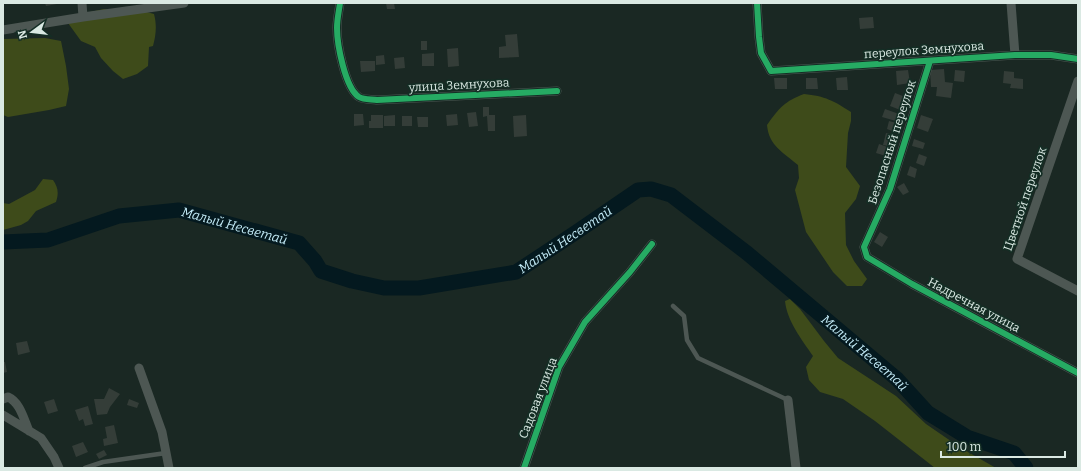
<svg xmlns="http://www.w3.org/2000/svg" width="1081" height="471" font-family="Bitter,serif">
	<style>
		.green { fill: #3e4b1a }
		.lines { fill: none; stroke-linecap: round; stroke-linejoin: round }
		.river { stroke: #04191f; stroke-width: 15 }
		.building { fill: #343d38 }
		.service { stroke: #4d5753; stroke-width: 4.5 }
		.minor { stroke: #4d5753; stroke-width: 9 }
		.cycleway-casing { stroke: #142e25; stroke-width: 8 }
		.cycleway { stroke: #26ab63; stroke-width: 6 }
		.labels { text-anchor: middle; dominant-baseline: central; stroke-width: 3.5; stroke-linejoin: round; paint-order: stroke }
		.street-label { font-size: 12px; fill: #dae9e3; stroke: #142e25 }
		.water-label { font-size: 13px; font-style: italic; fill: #c4ecf8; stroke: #142e25 }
	</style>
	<rect width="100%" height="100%" fill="#1a2823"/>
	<!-- green -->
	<path class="green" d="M104,9L139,10L154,14C157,25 156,35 153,46L149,47L148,66L137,74L123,79L113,71L101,58L95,47L81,41L68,23L90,12Z
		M45,38L61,41L66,66L69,89L66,106L49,110L8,117L3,115V39Z
		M804,94C825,96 834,101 851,112V121L848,133L846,167L860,186L856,199L845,213L846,245L854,261L867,279L862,286H847L833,272L806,232L795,190L799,178L798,165C783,152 769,146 767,125C779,108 785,101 804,94Z
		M43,179L53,180C58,187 59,193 56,202L36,211L28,221L21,225L3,230V203L9,204L35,190Z
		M790,299L800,309L824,341L838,358L896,396L926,424L961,448L996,468H935L875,421L843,399L820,392L809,380L806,367L813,356C802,340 787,321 785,301Z"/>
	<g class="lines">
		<!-- river -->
		<path class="river" id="s1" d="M3,242L48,240L119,216L179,210L299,243L315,261L321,271L352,281L384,288H419L516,272L575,233L638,190L651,189L671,195L747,253L897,379L928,413L967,437L1014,453L1026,468"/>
	</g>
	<!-- building -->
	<path class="building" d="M45,3H57V4L46,6Z
		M386,3H394L395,9H387Z
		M873,17L874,28L860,29L859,18Z
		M517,34L519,57L499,58V47L506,46L505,35Z
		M421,41H427V50H421Z
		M458,48L459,66L448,67L447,49Z
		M434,53V66H422V54Z
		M384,55L385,64L376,65V56Z
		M404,57L405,68L395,69L394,58Z
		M360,61H375V71L361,72Z
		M944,69L945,82L953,83L951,98L936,96L937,87H931L930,70Z
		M908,70L910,83L897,85L896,71Z
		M955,70L965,71L964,82L954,81Z
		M1004,71L1014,72V78L1023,79V89L1010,88L1011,84L1003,83Z
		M847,77L848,90H837L836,78Z
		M774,78H787V89H775Z
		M806,78H817L818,89H806Z
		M895,93L908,98L903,111L890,106Z
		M483,107H489V115H495V131H488L487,116L483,117Z
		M885,109L899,114L896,121L882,117Z
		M476,112L478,126L469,127L467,113Z
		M354,114H363L364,125L354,126Z
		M457,114L458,125L447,126L446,115Z
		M371,115H383V128H369V121H371Z
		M395,115V126H384V116Z
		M526,115L527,136L514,137L513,116Z
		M921,115L933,119L928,132L917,128Z
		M402,116H412V126H402Z
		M417,117H428V127H418Z
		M889,121L900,124L897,133L887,129Z
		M886,133L898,136L895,147L883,145Z
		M914,139L925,143L923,149L912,146Z
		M879,144L890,148L886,156L876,153Z
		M919,154L927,157L924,166L916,163Z
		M910,166L917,169L915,178L907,175Z
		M904,183L909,192L903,195L897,187Z
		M880,232L888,237L882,247L874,242Z
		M27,341L30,352L18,355L16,343Z
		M3,362H5L7,372L3,373Z
		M109,388L120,394L110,407L107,414L97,415L94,399H104Z
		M54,399L58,411L48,414L44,402Z
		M129,399L139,403L137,408L127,405Z
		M88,406L93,424L85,426L83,419L79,421L75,410Z
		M114,425L118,443L104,446L103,439L107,438L105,427Z
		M83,442L88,452L76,457L72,446Z
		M104,450L107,455L99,459L96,454Z"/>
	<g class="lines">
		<!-- service -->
		<path class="service" d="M673,306L684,316L687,340L698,358L788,400
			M85,468L103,462L166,453"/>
		<!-- minor -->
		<path class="minor" d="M82,3L83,17
			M340,3C339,11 337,19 337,28C337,44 345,88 359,97C364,100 372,99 377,100L557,91
			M757,3L759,37L761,53L771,71L1015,55H1051L1078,59
			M1011,3L1015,55
			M3,30L83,17L184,3
			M930,61L890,189L864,247L867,257L912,284L1078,373
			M1078,81L1017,259L1078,291
			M139,368L162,432L169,468
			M3,399L8,397C20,402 24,420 29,431
			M788,400L796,468
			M3,415L41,438L54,457L59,468
			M524,468L559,367L585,322L630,272L652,244"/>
		<defs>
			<path id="cycleway" d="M340,3C339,11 337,19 337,28C337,44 345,88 359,97C364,100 372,99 377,100L557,91
				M757,3L759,37L761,53L771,71L1015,55H1051L1078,59
				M930,61L890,189L864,247L867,257L912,284L1078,373
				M524,468L559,367L585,322L630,272L652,244"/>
		</defs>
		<!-- cycleway casing -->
		<use href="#cycleway" class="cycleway-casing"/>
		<!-- cycleway -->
		<use href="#cycleway" class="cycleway"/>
	</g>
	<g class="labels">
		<!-- street labels -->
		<g class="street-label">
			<text transform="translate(924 50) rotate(-4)">переулок Земнухова</text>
			<text transform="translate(459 85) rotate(-3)">улица Земнухова</text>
			<text transform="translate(892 142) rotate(-72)">Безопасный переулок</text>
			<text transform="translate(1025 199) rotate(-71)">Цветной переулок</text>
			<text transform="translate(974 305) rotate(28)">Надречная улица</text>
			<text transform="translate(538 398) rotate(-69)">Садовая улица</text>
		</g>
		<!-- water labels -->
		<g class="water-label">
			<text stroke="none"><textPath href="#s1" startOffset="238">Малый Несветай</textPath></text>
			<text stroke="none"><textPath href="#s1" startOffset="598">Малый Несветай</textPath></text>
			<text stroke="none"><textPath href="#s1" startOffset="970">Малый Несветай</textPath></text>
		</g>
	</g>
	<!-- border -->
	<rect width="1081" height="471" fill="none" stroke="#dae9e3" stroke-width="8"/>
	<!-- north arrow -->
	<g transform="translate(32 32) rotate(255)" stroke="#142e25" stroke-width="3" paint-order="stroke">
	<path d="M0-3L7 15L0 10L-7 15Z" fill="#dae9e3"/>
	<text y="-6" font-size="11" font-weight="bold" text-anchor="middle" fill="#dae9e3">N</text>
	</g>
	<!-- scale -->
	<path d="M941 451v6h124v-6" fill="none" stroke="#dae9e3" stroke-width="2"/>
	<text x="947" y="451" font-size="12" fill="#dae9e3" stroke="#142e25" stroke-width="3" paint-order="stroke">100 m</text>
</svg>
